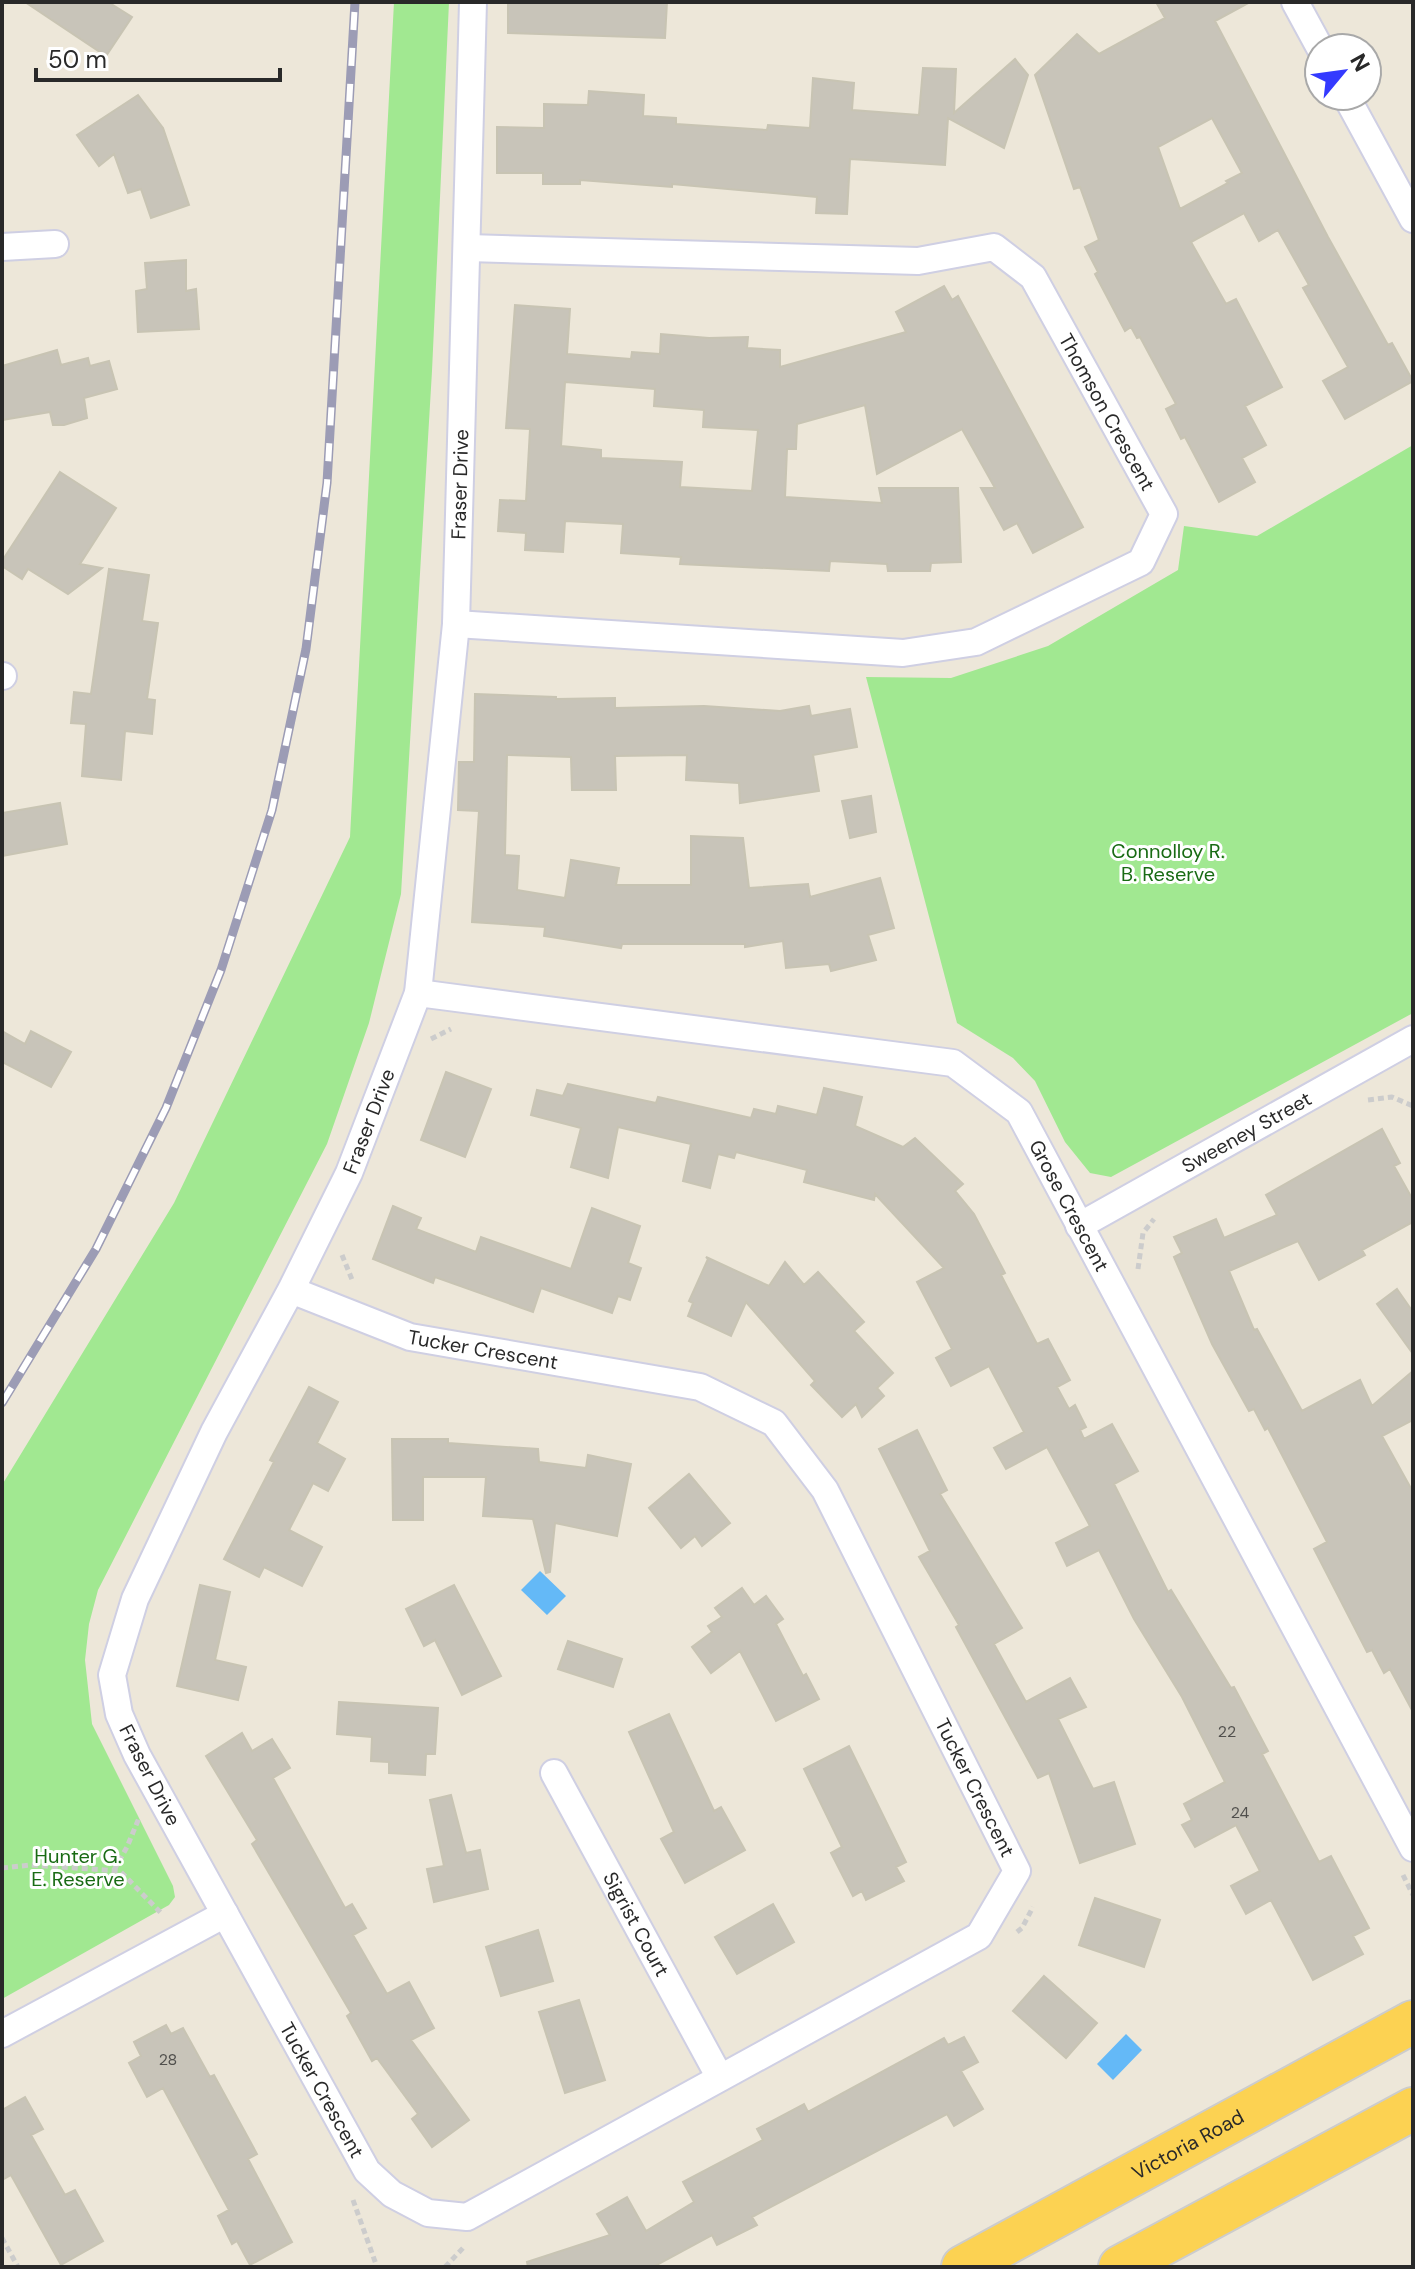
<svg xmlns="http://www.w3.org/2000/svg" width="1415" height="2269" font-family="'DM Sans',sans-serif">
	<style>
		.green { fill: #a1e891 }
		.water { fill: #64b9f7 }
		.building { fill: #c8c4b9; stroke: #c8c4b3; stroke-width: 2; fill-rule: evenodd }
		.lines { fill: none; stroke-linecap: round; stroke-linejoin: round }
		.minor-casing { stroke: #cfcfe3; stroke-width: 30 }
		.trunk-casing { stroke: #ccc; stroke-width: 46 }
		.path { stroke: #ccc; stroke-width: 5; stroke-dasharray: 6 4; stroke-linecap: butt }
		.minor { stroke: #fff; stroke-width: 26 }
		.trunk { stroke: #fcd252; stroke-width: 42 }
		.rail-casing { stroke: #9c9cb5; stroke-width: 9 }
		.rail { stroke: #fff; stroke-width: 6; stroke-dasharray: 18; stroke-linecap: butt }
		.labels { text-anchor: middle; dominant-baseline: central; stroke-width: 6; stroke-linejoin: round; paint-order: stroke }
		.number-label { font-size: 16px; fill: #51504d }
		.street-label { font-size: 20px; fill: #292929; stroke: #fff }
		.park-label { font-size: 20px; fill: #196b14; stroke: #fff }
	</style>
	<rect width="100%" height="100%" fill="#ede7d9"/>
	<!-- green -->
	<path class="green" d="M394,2H449L432,371L401,894L369,1023L327,1144L98,1590L89,1624L85,1660L92,1724L173,1886L175,1897L169,1905L2,1999V1485L174,1203L350,837Z
		M1413,445V1013L1111,1177L1090,1173L1065,1142L1035,1081L1013,1058L957,1023L866,677L951,678L1048,646L1178,570L1184,526L1257,536Z"/>
	<!-- water -->
	<path class="water" d="M540,1571L566,1596L547,1615L521,1590Z
		M1126,2034L1142,2050L1113,2080L1097,2064Z"/>
	<!-- building -->
	<path class="building" d="M25,2H108L132,17L106,56Z
		M508,2H667L665,38L508,33Z
		M1156,2H1250L1215,21L1328,237L1388,345L1392,343L1413,381L1345,419L1323,381L1348,367L1303,288L1309,285L1278,230L1259,241L1244,213L1191,242L1226,304L1236,299L1282,387L1245,406L1266,445L1242,458L1255,482L1219,502L1185,437L1181,439L1166,409L1176,404L1140,337L1137,338L1131,327L1125,331L1095,274L1098,272L1085,247L1099,240L1080,187L1074,189L1035,75L1077,34L1099,54L1165,18ZM1212,118L1242,173L1226,181L1228,183L1180,209L1158,147Z
		M1015,59L1028,75L1004,148L948,118L945,165L850,159L847,214L816,213L817,197L672,184V187L580,180V184H543V173H497V127L544,128V104L588,105L589,91L644,95L643,116L676,118V124L767,130L768,125L810,128L813,78L854,83L852,110L919,115L923,68L956,69L954,113Z
		M138,95L163,128L189,205L151,218L141,189L128,193L114,154L99,166L77,135Z
		M186,260V291L196,289L199,329L138,332L136,291L147,289L145,263Z
		M944,286L952,300L958,296L1083,527L1033,553L1017,523L1004,530L981,488H995L962,429L877,474L865,405L797,424L796,449H787L785,497L882,503L879,488H958L961,562L931,563L930,571H888L887,564L830,561L829,571L680,564L681,557L621,553L623,524L565,521L563,552L525,550L526,533L498,531L500,500L526,501L530,429L506,428L515,305L570,309L567,354L631,359L632,352L660,354L661,334L709,338L748,337L747,348L780,350V367L906,332L896,312ZM565,382L655,389L654,406L704,410L703,427L758,430L752,491L680,487L682,462L601,458V450L561,446Z
		M57,350L61,365L88,358L90,366L109,361L117,389L84,398L87,418L64,425H53L50,412L2,420V366Z
		M60,472L116,508L80,564L102,568L68,594L28,569L22,579L2,566V561Z
		M109,569L149,575L142,621L158,623L147,699L155,700L152,734L125,731L121,780L82,776L86,724L71,723L74,692L91,694Z
		M475,694L556,697V699L615,698V708L704,706L780,711L809,706L811,716L850,709L857,747L813,755L819,791L740,803L739,783L686,780L687,755L615,756L616,790H572L571,757L507,755L505,855L519,856L517,890L565,898L571,860L619,868L616,885H691V836L743,838L749,888L808,884L810,897L880,878L894,928L868,935L876,960L831,971L829,964L786,968L783,941L745,947V944H622L621,948L544,936L545,927L472,922L479,811L458,810L459,762H474Z
		M871,796L876,832L850,838L842,801Z
		M60,803L67,844L2,856V813Z
		M2,1031L25,1044L31,1031L71,1052L51,1087L2,1062Z
		M446,1072L491,1089L465,1157L421,1140Z
		M568,1084L656,1103L658,1097L751,1118L754,1109L776,1114L778,1106L817,1115L824,1088L862,1097L855,1126L903,1147L915,1138L963,1184L955,1191L974,1214L1005,1273L1001,1275L1037,1344L1048,1339L1070,1380L1057,1387L1069,1409L1075,1405L1086,1427L1080,1430L1084,1439L1112,1424L1138,1471L1114,1484L1168,1592L1171,1590L1231,1688L1234,1687L1268,1751L1262,1754L1319,1862L1331,1856L1369,1928L1353,1936L1363,1954L1313,1980L1271,1900L1246,1914L1231,1886L1260,1871L1236,1825L1195,1847L1182,1825L1192,1820L1184,1804L1225,1782L1182,1697L1134,1619L1099,1550L1067,1566L1056,1543L1090,1526L1047,1447L1006,1469L994,1448L1024,1432L989,1366L951,1386L936,1358L952,1349L917,1282L944,1268L875,1194L874,1200L804,1182L807,1170L736,1152L734,1158L718,1154L710,1188L683,1181L691,1144L618,1127L608,1178L571,1167L581,1128L531,1115L537,1090L563,1096Z
		M1382,1129L1400,1163L1394,1166L1413,1200V1222L1362,1250L1365,1255L1319,1280L1298,1241L1229,1271L1254,1330L1257,1329L1302,1411L1360,1380L1372,1406L1413,1371V1420L1382,1436L1413,1492V1712L1390,1669L1384,1673L1372,1650L1367,1652L1314,1549L1327,1542L1268,1428L1265,1430L1254,1409L1249,1411L1212,1344L1174,1257L1182,1253L1174,1237L1216,1219L1224,1238L1277,1215L1266,1195Z
		M393,1206L421,1218L416,1229L476,1252L481,1237L571,1269L592,1208L640,1226L628,1263L641,1268L630,1300L618,1296L612,1313L541,1288L533,1312L435,1277L433,1283L373,1259Z
		M706,1257L769,1286L785,1262L804,1285L818,1272L864,1322L854,1331L893,1373L877,1388L884,1396L862,1417L856,1404L842,1417L811,1385L815,1381L746,1302L731,1336L688,1316L693,1303L689,1301L708,1259Z
		M1397,1289L1413,1312V1354L1377,1304Z
		M309,1387L338,1402L317,1443L345,1459L328,1491L313,1483L289,1530L322,1547L302,1586L264,1567L259,1577L224,1559L274,1462L270,1460Z
		M917,1430L947,1490L940,1494L1022,1628L994,1644L1026,1702L1070,1678L1086,1707L1058,1719L1093,1789L1114,1782L1135,1844L1080,1863L1049,1773L1038,1778L956,1627L959,1625L919,1557L930,1551L879,1449Z
		M392,1439H448V1443L538,1449L539,1462L586,1468L588,1455L631,1464L617,1536L555,1523L550,1572L546,1573L533,1519L483,1516L486,1477H423V1520H393Z
		M689,1474L730,1523L702,1546L695,1536L681,1548L649,1508Z
		M200,1585L230,1592L215,1660L246,1667L238,1700L177,1686Z
		M454,1585L501,1676L462,1695L435,1640L424,1646L406,1609Z
		M742,1588L754,1605L766,1596L783,1619L776,1624L803,1676L806,1674L819,1699L776,1721L740,1651L711,1673L692,1647L712,1632L708,1626L722,1617L715,1608Z
		M568,1641L622,1659L613,1687L558,1669Z
		M339,1702L438,1708L435,1754H426L425,1775L389,1773V1762L371,1761L372,1737L337,1734Z
		M669,1714L714,1811L721,1807L745,1850L685,1883L661,1839L674,1832L629,1732Z
		M242,1733L252,1751L272,1739L290,1768L273,1778L345,1908L352,1904L366,1928L353,1935L387,1994L409,1982L434,2028L411,2040L469,2120L432,2147L412,2119L418,2114L377,2058L372,2061L347,2016L351,2013L252,1844L257,1840L206,1756Z
		M849,1746L906,1862L896,1867L904,1881L866,1900L862,1891L853,1896L831,1853L842,1847L804,1769Z
		M451,1795L466,1853L480,1850L488,1889L434,1902L427,1869L444,1866L430,1800Z
		M1095,1898L1160,1920L1144,1967L1079,1945Z
		M773,1904L794,1942L737,1974L715,1937Z
		M538,1930L553,1981L501,1996L486,1947Z
		M1044,1976L1097,2023L1066,2058L1013,2011Z
		M579,2000L605,2080L565,2093L539,2012Z
		M166,2025L171,2034L183,2028L210,2077L214,2075L257,2154L248,2159L292,2242L250,2265L237,2241L232,2244L218,2216L229,2210L163,2088L147,2097L129,2063L141,2056L134,2042Z
		M964,2037L978,2062L961,2071L983,2109L954,2126L947,2114L752,2217L757,2225L717,2245L712,2235L653,2267H528L527,2262L610,2235L597,2214L627,2197L646,2231L694,2202L683,2182L763,2140L757,2129L804,2104L808,2112L944,2038L948,2045Z
		M25,2097L43,2129L31,2135L65,2195L75,2190L103,2241L61,2265L11,2175L2,2180V2110Z"/>
	<g class="lines">
		<defs>
			<g id="minor">
				<path d="M1295,2L1320,48"/>
				<path d="M1346,96L1413,219"/>
				<path d="M2,247L55,244"/>
				<path d="M456,624L903,653L976,642L1141,562L1164,514L1033,277L994,247L918,261L468,248"/>
				<path d="M2,676H3"/>
				<path id="s1" d="M418,993L953,1063L1019,1112L1413,1848"/>
				<path id="s2" d="M1079,1226L1413,1039"/>
				<path id="s3" d="M291,1290L410,1337L700,1387L774,1423L825,1490L1017,1871L979,1936L467,2217L428,2213L392,2194L367,2171L137,1755L119,1714L112,1675L135,1599L214,1432L291,1290L349,1173L418,993L456,624L473,2"/>
				<path id="s4" d="M554,1773L719,2076"/>
				<path d="M2,2034L225,1914"/>
			</g>
			<g id="trunk">
				<path id="s5" d="M963,2267L1413,2022"/>
				<path d="M1120,2267L1413,2109"/>
			</g>
		</defs>
		<!-- minor casing -->
		<use href="#minor" class="minor-casing"/>
		<!-- trunk casing -->
		<use href="#trunk" class="trunk-casing"/>
		<!-- path -->
		<path class="path" d="M431,1039L451,1029
			M1368,1100L1392,1097L1413,1106
			M342,1255L353,1282
			M1138,1269L1143,1233L1154,1219
			M2,1868L31,1865L120,1871L162,1914
			M114,1870L127,1847L139,1818
			M1403,1875L1413,1895
			M1017,1932L1022,1928L1033,1907
			M353,2200L377,2267
			M2,2238L18,2267
			M445,2267L464,2247"/>
		<!-- minor -->
		<use href="#minor" class="minor"/>
		<!-- trunk -->
		<use href="#trunk" class="trunk"/>
		<defs>
			<path id="rail" d="M2,1403L96,1249L166,1108L221,970L272,810L306,649L327,483L355,2"/>
		</defs>
		<!-- rail casing -->
		<use href="#rail" class="rail-casing"/>
		<!-- rail -->
		<use href="#rail" class="rail"/>
	</g>
	<g class="labels">
		<!-- number labels -->
		<g class="number-label">
			<text x="1227" y="1731">22</text>
			<text x="1240" y="1812">24</text>
			<text x="168" y="2059">28</text>
		</g>
		<!-- street labels -->
		<g class="street-label">
			<text transform="translate(1107 412) rotate(61)">Thomson Crescent</text>
			<text stroke="none"><textPath href="#s3" startOffset="3608">Fraser Drive</textPath></text>
			<text stroke="none"><textPath href="#s3" startOffset="2960">Fraser Drive</textPath></text>
			<text stroke="none"><textPath href="#s2" startOffset="192">Sweeney Street</textPath></text>
			<text stroke="none"><textPath href="#s1" startOffset="728">Grose Crescent</textPath></text>
			<text stroke="none"><textPath href="#s3" startOffset="202">Tucker Crescent</textPath></text>
			<text transform="translate(150 1775) rotate(63)">Fraser Drive</text>
			<text stroke="none"><textPath href="#s3" startOffset="922">Tucker Crescent</textPath></text>
			<text stroke="none"><textPath href="#s4" startOffset="172">Sigrist Court</textPath></text>
			<text transform="translate(322 2090) rotate(61)">Tucker Crescent</text>
			<text stroke="none"><textPath href="#s5" startOffset="256">Victoria Road</textPath></text>
		</g>
		<!-- park labels -->
		<g class="park-label">
			<text x="1168" y="851">Connolloy R.<tspan x="1168" dy="23">B. Reserve</tspan></text>
			<text x="78" y="1856">Hunter G.<tspan x="78" dy="23">E. Reserve</tspan></text>
		</g>
	</g>
	<!-- border -->
	<rect width="1415" height="2269" fill="none" stroke="#292929" stroke-width="8"/>
	<!-- north arrow -->
	<g transform="translate(1343 72) rotate(61)"><circle r="38" fill="#ffffff" stroke="#a9a9a9" stroke-width="2"/>
	<path d="M0-6L14 30L0 20L-14 30Z" fill="#343aff"/>
	<text y="-12" font-size="22" font-weight="bold" text-anchor="middle" fill="#292929">N</text>
	</g>
	<!-- scale -->
	<path d="M36 68v12h244v-12" fill="none" stroke="#292929" stroke-width="4"/>
	<text x="48" y="68" font-size="24" fill="#292929" stroke="#ffffff" stroke-width="6" paint-order="stroke">50 m</text>
</svg>
